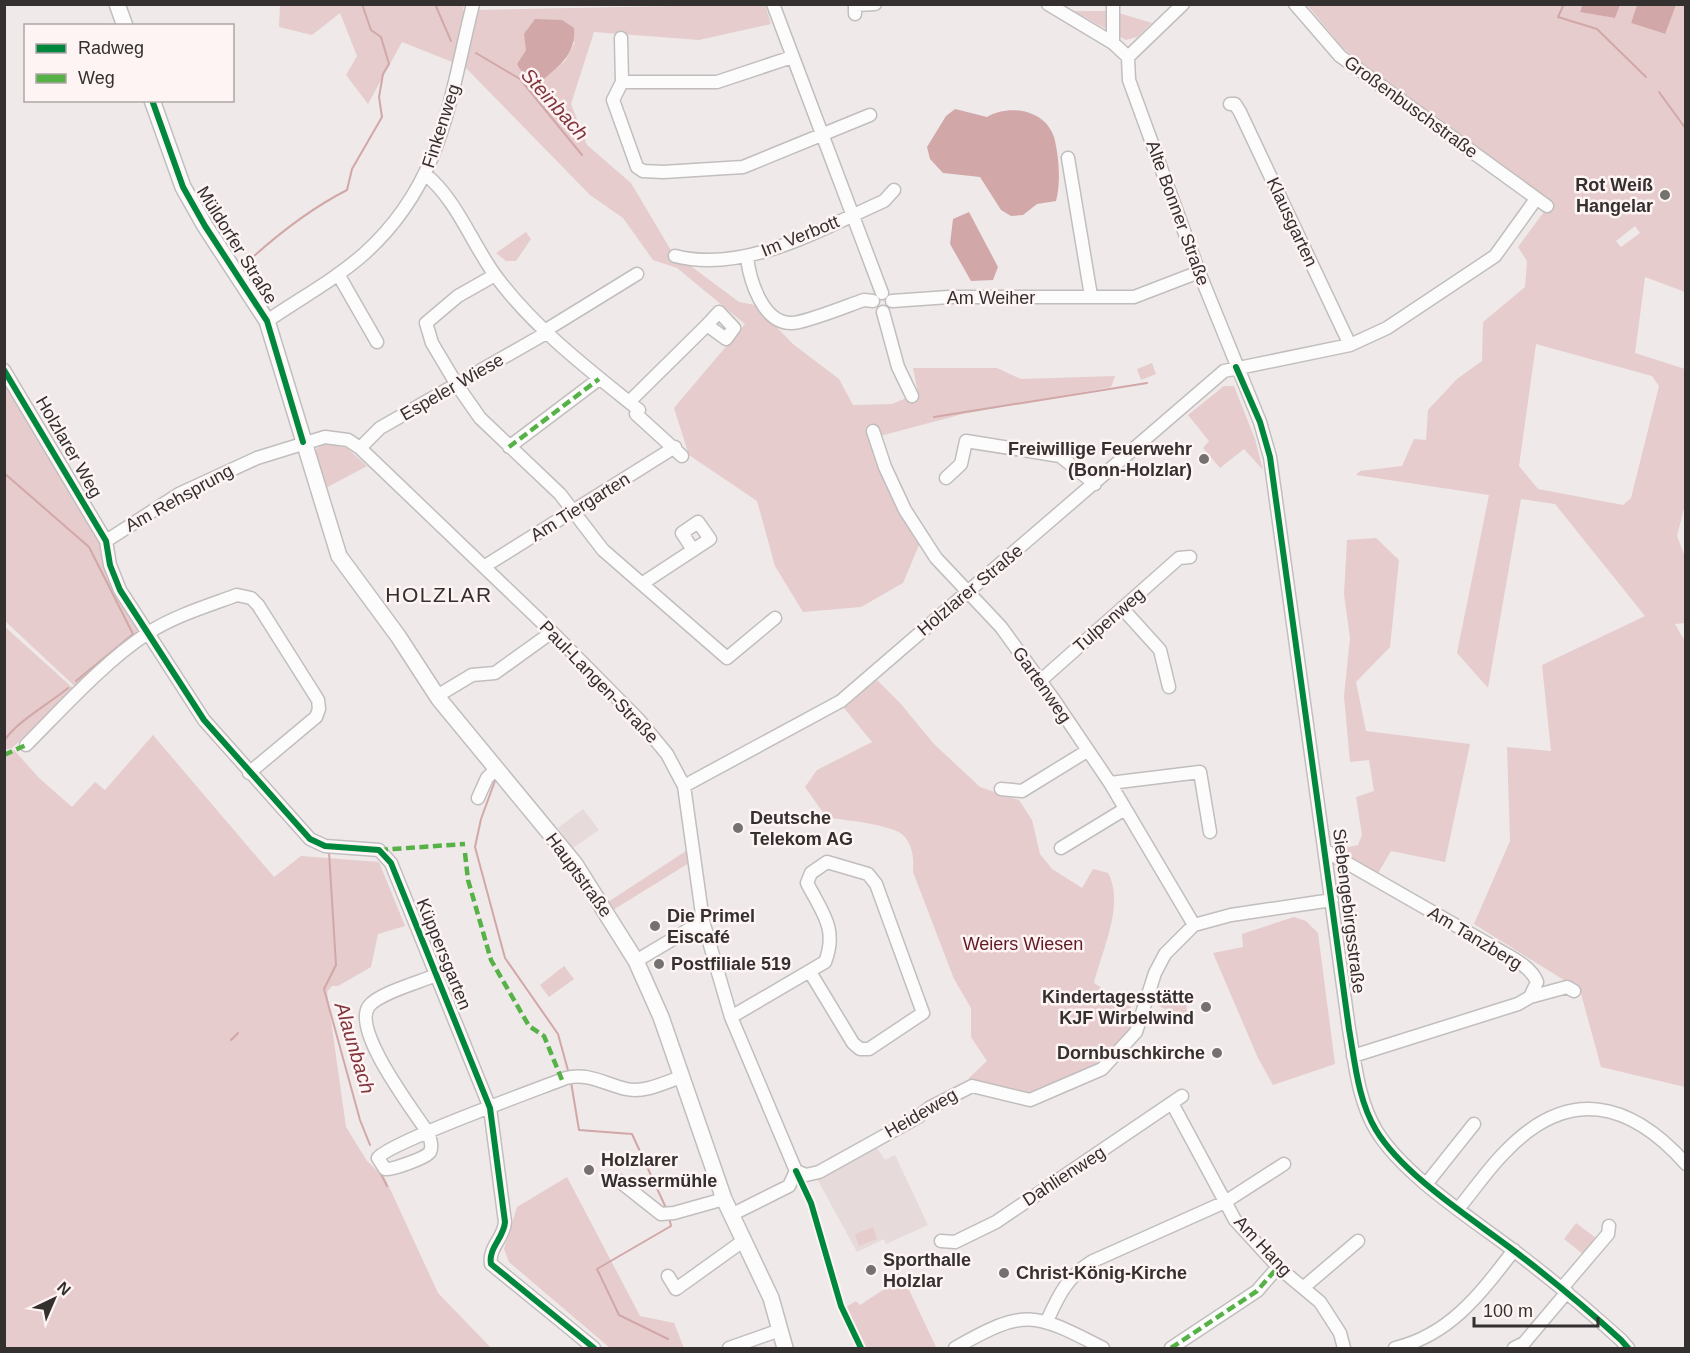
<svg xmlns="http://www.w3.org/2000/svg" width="1690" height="1353" font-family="Arial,sans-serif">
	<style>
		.built { fill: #e7dada }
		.green { fill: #e6cccc; fill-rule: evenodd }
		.water { fill: #d2a7a8 }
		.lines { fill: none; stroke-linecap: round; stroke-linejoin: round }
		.stream { stroke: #d2a7a8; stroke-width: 2 }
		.minor-casing { stroke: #c2bebe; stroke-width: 15 }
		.major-casing { stroke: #c2bebe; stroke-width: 18 }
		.minor { stroke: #fdfcfc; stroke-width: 12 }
		.major { stroke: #fdfcfc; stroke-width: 15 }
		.quiet { stroke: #56b246; stroke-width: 4.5; stroke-dasharray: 9 4.5; stroke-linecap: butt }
		.cycleway-casing { stroke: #fff4f4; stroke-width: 10 }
		.cycleway { stroke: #00873e; stroke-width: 6 }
		.poi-dot { fill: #757171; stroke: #fff4f4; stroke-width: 2 }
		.labels { text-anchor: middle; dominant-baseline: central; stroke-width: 5; stroke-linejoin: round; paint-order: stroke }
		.street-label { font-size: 18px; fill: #343030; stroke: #fff4f4 }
		.poi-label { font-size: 18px; font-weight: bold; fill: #343030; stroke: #fff4f4; text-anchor: start }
		.park-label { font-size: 18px; fill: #611923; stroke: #fff4f4 }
		.water-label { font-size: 20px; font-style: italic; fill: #80363c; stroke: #fff4f4 }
		.quarter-label { font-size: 21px; letter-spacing: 1.5px; fill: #343030; stroke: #fff4f4 }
	</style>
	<rect width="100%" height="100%" fill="#efe9e9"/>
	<!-- built -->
	<path class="built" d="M583,809L599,830L573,848L558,828Z
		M877,1148L885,1160L895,1155L928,1225L886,1244L884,1239L857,1252L816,1177Z"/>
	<!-- green -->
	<path class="green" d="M280,4L464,5L463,10C563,9 664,5 765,5L771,24L699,40L594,32L571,104L587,145L631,183L672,252L739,302L755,305L793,344L839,379L853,405L892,404L918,393L913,368H997L1021,379L1115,376L1111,387L963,414L880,436L878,438L922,538L903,583L861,607L803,612L775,566L757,501L689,455L674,408L745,324L677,268L653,260L623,218L590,195L465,67L402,42L368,104L346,75L357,56L340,13L312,35L279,27ZM575,42L565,61L544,79L517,64L526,50Z
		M1582,4L1580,11L1615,18L1620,5H1637L1631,23L1664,34L1676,5H1685V292L1645,277L1635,353L1685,369V504L1677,536L1685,557L1686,623L1675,624L1686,643L1685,1087L1601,1067L1580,990L1474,924L1510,841L1507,747L1551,751L1542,665L1645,616L1555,504L1521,499L1488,688L1457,653L1489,495L1356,475L1360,471L1402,466L1414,439L1426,440L1428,410L1457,379L1482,361L1483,322L1525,287L1527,261L1518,247L1549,205L1487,161L1343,48L1307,5ZM1635,226L1640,233L1621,247L1616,241ZM1536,344L1652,376L1659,386L1631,498L1623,505L1538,489L1519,466Z
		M1074,11H1112L1152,23L1137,37L1126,40Z
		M526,232L531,239L516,261H506L496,253Z
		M1152,363L1156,374L1141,380L1137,369Z
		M4,384L99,541L105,565L141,634L82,693L5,621Z
		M1224,386H1234L1255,439L1263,470L1244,449L1220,468L1203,448L1209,441L1188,415Z
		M324,443L347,448L367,466L324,489L314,451Z
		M1376,538L1399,560L1390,647L1356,682L1366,731L1470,744L1445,862L1391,851L1377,875L1332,851L1358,845L1362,835L1356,797L1374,791L1369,760L1350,762L1344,696L1350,638L1344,594L1347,540Z
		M4,626L75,690L12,748L5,750Z
		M877,680L900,703L934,744L980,787L1019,800L1032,820L1040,854L1052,869L1082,888L1093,869L1108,873C1125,904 1102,950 1094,983L1131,1007L1129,1016L1133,1025L1106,1064L1034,1097L971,1083L969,1078L987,1061L971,1037V1008L954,979L913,872C914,859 913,846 904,836C895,825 842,819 827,818L805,787L817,770L872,742L844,708Z
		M153,735L274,877L301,856L379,862L405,926L378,934L371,967L338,986H332L327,992L346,1127L367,1161L385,1178L438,1293L491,1348H5V754L14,750L39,778L72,807L95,782L105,790Z
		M686,851L689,863L613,910L608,902Z
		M1294,917L1306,921L1318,933L1335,1064L1273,1085L1258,1058L1213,953L1243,947L1242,934Z
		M564,966L574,979L549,997L540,985Z
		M1185,993L1188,1022L1154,1003Z
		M567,1177L640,1316L674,1323L684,1348H610L509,1262L504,1249L517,1207Z
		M1576,1223L1596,1238L1583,1254L1564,1239Z
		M873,1227L877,1239L859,1246L855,1234Z
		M903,1277L936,1347L864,1348L846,1307L856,1301L860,1305Z"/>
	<!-- water -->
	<path class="water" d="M1582,5V4L1620,5L1615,18L1580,12Z
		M1637,5H1676L1665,34L1631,23Z
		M535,19L562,20L574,28C576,52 562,64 544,79C534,79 521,75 517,64L526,50L524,34Z
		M955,109L987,117C1008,104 1045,109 1054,137C1059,156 1061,183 1056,201L1037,204L1023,215L1011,216L1001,210L980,177L943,173L930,159L927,147L946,116Z
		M969,212L998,267L993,280L971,281L950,244L953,219Z"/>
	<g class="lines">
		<!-- stream -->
		<path class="stream" d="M435,4L451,41
			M1564,4L1558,17L1597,29L1646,77
			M476,53L520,79L582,155
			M1659,92L1686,129
			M242,267C274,237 308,210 347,190L352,169L382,117L379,97L383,74L389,64L381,37L371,30L362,4
			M934,417L1147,383
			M4,473L89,547L133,634L76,681
			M4,741C17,721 49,704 68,688
			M496,778L481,819L475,847L505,958L558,1034L569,1074
			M329,852L336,965L324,989L360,1120L370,1145
			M231,1040L238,1033
			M571,1082L579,1130L632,1134L666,1208
			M379,1170L387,1186
			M668,1339L619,1315L597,1269L671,1226L669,1217"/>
		<defs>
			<path id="minor" d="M773,4L882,293
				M1048,4L1113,43L1128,57
				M1113,4V43
				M1295,4L1340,56L1547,206
				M855,14V5L875,4
				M621,38L622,82
				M792,57L717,82H622L613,100L637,167L643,171L663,172L743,167L870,115
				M1128,57L1129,80L1199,272L1260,422L1270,457L1349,1029C1355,1063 1358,1100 1376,1130C1403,1175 1471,1218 1513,1250C1550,1278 1586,1308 1621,1340L1628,1348
				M1128,57L1183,4
				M1230,104H1235L1240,112L1350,345
				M1068,158L1091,296
				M425,174C457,200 471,242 495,275C534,328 588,369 639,410L636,414L682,456
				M675,256C745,274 821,229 884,201L894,190
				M747,258C750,281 763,324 792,323C805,323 849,305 864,300L873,301
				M338,274L377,342
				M495,275L458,296L426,323L432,343L457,385L480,418L560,494L603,550L727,658L775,618
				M892,301L949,297H1134L1199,272
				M719,312L734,328L726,339L707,325Z
				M883,312L898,367L912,396
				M267,321C299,299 336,279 365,253C443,182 449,100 473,4
				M546,330L637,274
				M4,370L106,541L110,565L120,590L204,720L310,839L325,846L379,850L391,863L490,1108L505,1222C504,1238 488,1248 491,1264L594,1348
				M629,402L707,325
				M873,431L885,467L905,510L936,558L1001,627L1054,700L1110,783L1194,925
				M509,447L599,379
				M360,448L380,428L548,332
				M946,478L961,464L966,441L1060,456L1095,484
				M106,541L179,494L257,458L325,437L348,440L360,448L552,632L639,720L667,754L684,786L703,921L731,1017L796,1171
				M485,566L675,447
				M643,583L710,539L698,522L682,533L693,550
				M1122,608L1160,650L1169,687
				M1040,681L1179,558L1190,557
				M437,696L472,675L495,673L552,632
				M26,745C62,709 105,661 148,633C174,616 207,606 237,595L251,598L258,605L318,700L319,709L316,717L249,773
				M1110,783L1200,772L1210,832
				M684,786L841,701L1224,371L1350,345L1387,328L1495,256L1536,199
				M1001,789L1022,791L1087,751
				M478,798L487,778L496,769
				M1061,848L1125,809
				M1326,851L1497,949C1510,957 1531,966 1537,982L1530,997L1518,1004L1353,1056
				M636,961L703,921
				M436,975C420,982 379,993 369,1006C351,1030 414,1111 428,1133C430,1138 433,1146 430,1152C426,1158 392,1170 385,1169L378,1158C388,1143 538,1089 566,1078C587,1072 605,1084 626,1089C644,1093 664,1083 681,1077
				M1530,997L1567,987L1574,991
				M731,1017L825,962C838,929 822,912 807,883L811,873L827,862L868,874L876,884L923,1013L869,1049H860L853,1043L810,972
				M1173,1105L1235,1220L1278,1267L1320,1302L1340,1333L1344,1348
				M796,1171L806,1175L819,1172L918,1117L929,1108L972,1086L1030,1100L1102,1069L1136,1032L1155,973L1165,954L1194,925L1231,915L1332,900
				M618,1180L661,1214L674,1213L724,1199
				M1427,1183L1474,1124
				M1458,1209C1474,1190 1488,1169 1505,1152C1568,1086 1630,1101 1686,1164
				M731,1215L789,1186L796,1171
				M941,1241L955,1242L996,1222L1182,1096
				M668,1276L676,1289L743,1241
				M1304,1287L1358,1241
				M1562,1288L1608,1234L1609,1226
				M1047,1321C1059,1294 1068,1276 1093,1261L1225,1202L1284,1164
				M729,1348L780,1330
				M955,1348C1025,1308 1033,1312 1103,1348
				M1171,1348L1257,1291L1278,1267
				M1395,1348C1450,1335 1481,1293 1514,1250
				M1514,1348L1524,1343L1567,1292"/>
			<path id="major" d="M117,4L125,26
				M152,100L183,187L205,226L267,321L339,556L398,636L439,699L575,864L636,961L661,1017L724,1199L771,1298L785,1348"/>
		</defs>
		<!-- minor casing -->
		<use href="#minor" class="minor-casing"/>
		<!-- major casing -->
		<use href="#major" class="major-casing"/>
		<!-- minor -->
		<use href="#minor" class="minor"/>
		<!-- major -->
		<use href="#major" class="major"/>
		<!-- quiet -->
		<path class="quiet" d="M509,447L599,379
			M4,755L26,745
			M379,850L465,844
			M465,853L468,880L491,960L529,1026L544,1036L562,1080
			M1171,1348L1257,1291L1278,1267"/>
		<defs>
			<path id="cycleway" d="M152,100L183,187L205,226L267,321L303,442
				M1236,367L1260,422L1270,457L1349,1029C1355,1063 1358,1100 1376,1130C1403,1175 1471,1218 1513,1250C1550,1278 1586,1308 1621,1340L1628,1348
				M4,370L106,541L110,565L120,590L204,720L310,839L325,846L379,850L391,863L490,1108L505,1222C504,1238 488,1248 491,1264L594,1348
				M796,1171L811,1203L841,1306L861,1348"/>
		</defs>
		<!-- cycleway casing -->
		<use href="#cycleway" class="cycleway-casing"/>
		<!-- cycleway -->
		<use href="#cycleway" class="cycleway"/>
	</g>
	<!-- markers -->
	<g class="poi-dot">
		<circle cx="1665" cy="195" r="6"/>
		<circle cx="1204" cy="459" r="6"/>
		<circle cx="738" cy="828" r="6"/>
		<circle cx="655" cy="926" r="6"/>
		<circle cx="659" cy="964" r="6"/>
		<circle cx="1206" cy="1007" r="6"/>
		<circle cx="1217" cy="1053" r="6"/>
		<circle cx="589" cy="1170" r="6"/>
		<circle cx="871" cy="1270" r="6"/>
		<circle cx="1004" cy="1273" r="6"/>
	</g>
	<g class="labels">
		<!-- street labels -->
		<g class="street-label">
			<text transform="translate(1411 107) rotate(36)">Großenbuschstraße</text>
			<text transform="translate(441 126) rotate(-72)">Finkenweg</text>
			<text transform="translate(1178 213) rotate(70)">Alte Bonner Straße</text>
			<text transform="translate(1292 222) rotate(65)">Klausgarten</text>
			<text transform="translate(800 236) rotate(-22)">Im Verbott</text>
			<text transform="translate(237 245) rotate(58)">Müldorfer Straße</text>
			<text x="991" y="298">Am Weiher</text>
			<text transform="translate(452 387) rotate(-30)">Espeler Wiese</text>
			<text transform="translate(69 447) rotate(60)">Holzlarer Weg</text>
			<text transform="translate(179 498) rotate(-29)">Am Rehsprung</text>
			<text transform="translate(580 507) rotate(-32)">Am Tiergarten</text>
			<text transform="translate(970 590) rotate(-40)">Holzlarer Straße</text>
			<text transform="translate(1109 620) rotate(-41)">Tulpenweg</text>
			<text transform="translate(599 682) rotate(46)">Paul-Langen-Straße</text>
			<text transform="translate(1042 685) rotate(55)">Gartenweg</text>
			<text transform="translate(579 875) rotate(54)">Hauptstraße</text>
			<text transform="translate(1349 911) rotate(83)">Siebengebirgsstraße</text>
			<text transform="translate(1475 938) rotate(31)">Am Tanzberg</text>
			<text transform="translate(444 954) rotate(68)">Küppersgarten</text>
			<text transform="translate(921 1113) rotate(-30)">Heideweg</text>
			<text transform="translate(1064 1176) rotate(-33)">Dahlienweg</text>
			<text transform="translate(1263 1246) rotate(47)">Am Hang</text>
		</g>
		<!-- poi labels -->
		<g class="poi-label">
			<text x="1653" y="185" text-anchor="end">Rot Weiß<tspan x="1653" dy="21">Hangelar</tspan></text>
			<text x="1192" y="449" text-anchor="end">Freiwillige Feuerwehr<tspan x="1192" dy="21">(Bonn-Holzlar)</tspan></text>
			<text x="750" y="818">Deutsche<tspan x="750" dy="21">Telekom AG</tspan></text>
			<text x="667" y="916">Die Primel<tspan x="667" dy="21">Eiscafé</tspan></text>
			<text x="671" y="964">Postfiliale 519</text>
			<text x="1194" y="997" text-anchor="end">Kindertagesstätte<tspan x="1194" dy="21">KJF Wirbelwind</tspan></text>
			<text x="1205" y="1053" text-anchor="end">Dornbuschkirche</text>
			<text x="601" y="1160">Holzlarer<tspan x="601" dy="21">Wassermühle</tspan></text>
			<text x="883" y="1260">Sporthalle<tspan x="883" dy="21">Holzlar</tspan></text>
			<text x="1016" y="1273">Christ-König-Kirche</text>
		</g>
		<!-- park labels -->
		<g class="park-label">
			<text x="1023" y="944">Weiers Wiesen</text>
		</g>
		<!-- water labels -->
		<g class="water-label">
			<text transform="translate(555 104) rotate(48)">Steinbach</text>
			<text transform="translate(355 1048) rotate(73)">Alaunbach</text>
		</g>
		<!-- quarter labels -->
		<g class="quarter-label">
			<text x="439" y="594">HOLZLAR</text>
		</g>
	</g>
	<!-- border -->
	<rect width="1690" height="1353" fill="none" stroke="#343030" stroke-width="12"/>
	<!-- legend -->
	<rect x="24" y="24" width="210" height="78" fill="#fff4f4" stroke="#aea6a6" stroke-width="1.5"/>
	<rect x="36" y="44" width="30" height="9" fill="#00873e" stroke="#aea6a6" stroke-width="1.5"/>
	<text x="78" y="54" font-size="18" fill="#343030">Radweg</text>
	<rect x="36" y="74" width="30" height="9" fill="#56b246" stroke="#aea6a6" stroke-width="1.5"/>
	<text x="78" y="84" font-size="18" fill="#343030">Weg</text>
	<!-- north arrow -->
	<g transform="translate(54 1299) rotate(44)" stroke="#fff4f4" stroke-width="4.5" paint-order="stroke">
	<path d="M0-4.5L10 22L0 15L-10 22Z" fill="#343030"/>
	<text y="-9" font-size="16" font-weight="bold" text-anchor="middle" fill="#343030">N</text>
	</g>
	<!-- scale -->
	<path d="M1474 1317v9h124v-9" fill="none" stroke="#343030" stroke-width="3"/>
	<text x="1483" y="1317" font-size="18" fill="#343030" stroke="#fff4f4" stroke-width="4.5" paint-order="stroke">100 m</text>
</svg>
